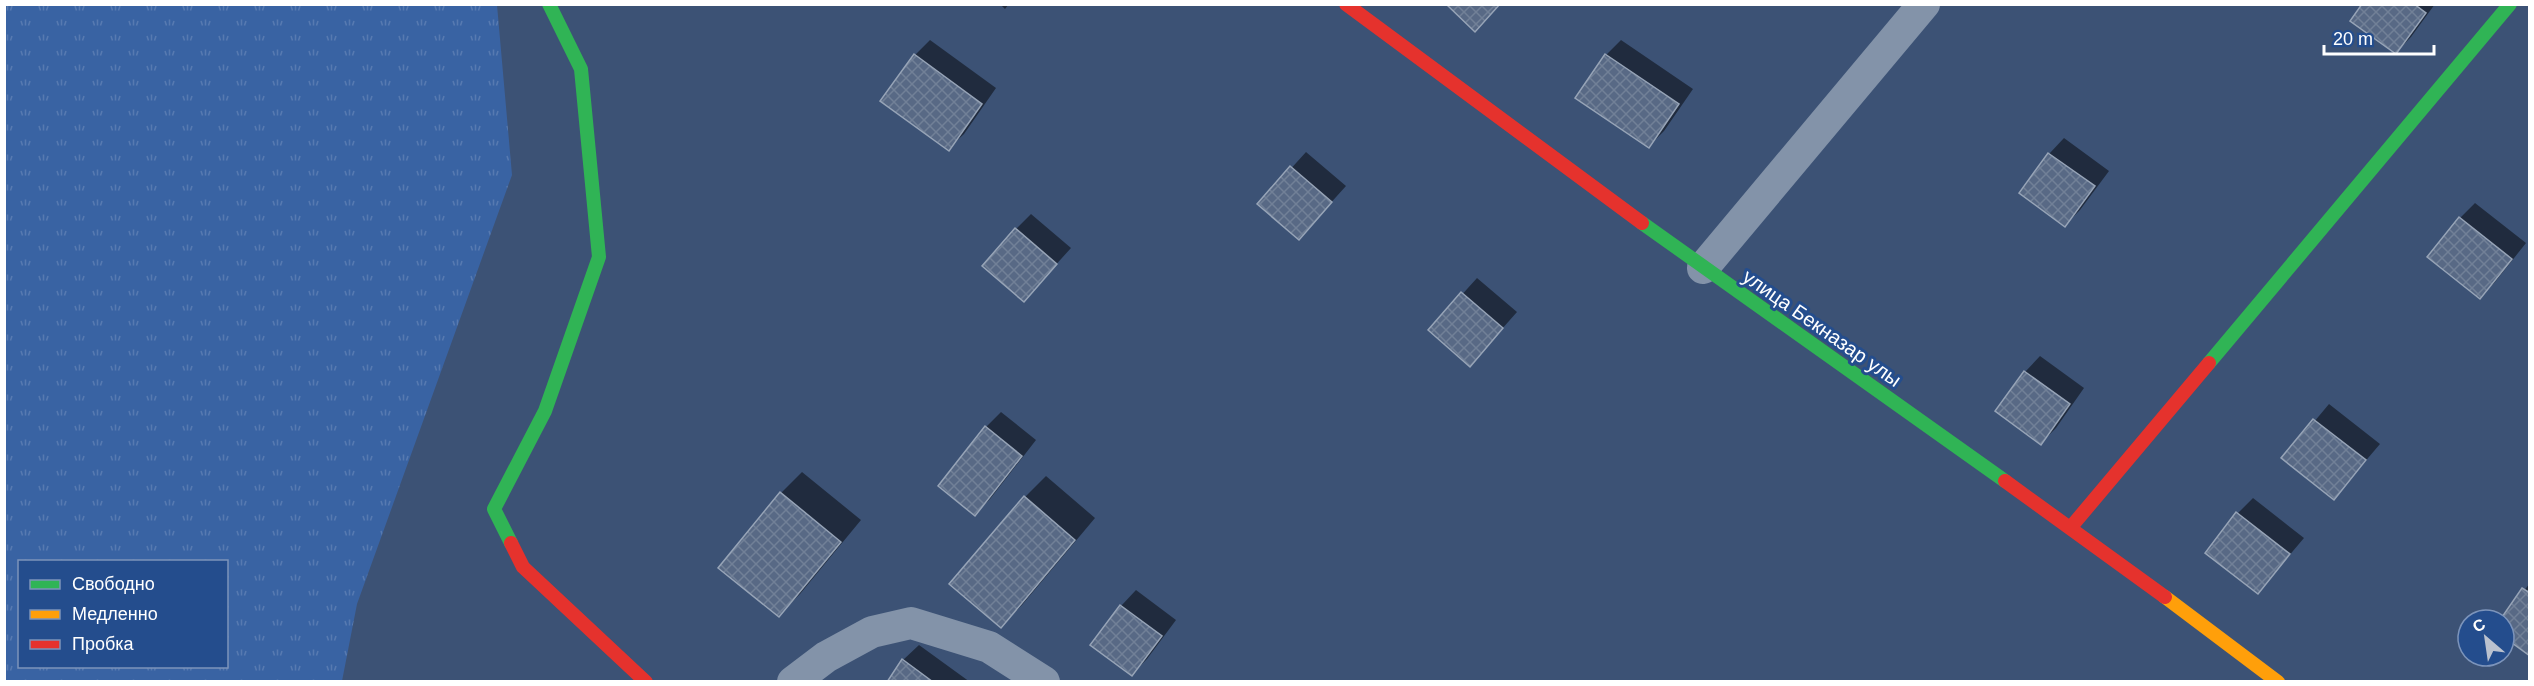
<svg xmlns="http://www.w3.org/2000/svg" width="2534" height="686" font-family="Arial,sans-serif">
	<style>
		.grass { fill: url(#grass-tufts); fill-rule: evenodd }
		.shadow { fill: #0007 }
		.building { fill: url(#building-cross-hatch); stroke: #97a4b7; stroke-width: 1.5 }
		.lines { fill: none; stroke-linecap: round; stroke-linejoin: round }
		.street { stroke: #8393a9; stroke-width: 32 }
		.fast { stroke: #30b455; stroke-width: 14 }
		.slow { stroke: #ff9f0a; stroke-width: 14 }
		.jam { stroke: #e5322d; stroke-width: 14 }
		.labels { text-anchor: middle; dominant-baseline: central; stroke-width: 6; stroke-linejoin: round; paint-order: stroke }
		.street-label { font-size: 20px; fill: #fff; stroke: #244d8d }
	</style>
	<defs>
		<pattern id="grass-tufts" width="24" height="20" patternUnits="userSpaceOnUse" patternTransform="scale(1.5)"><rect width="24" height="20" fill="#3963a3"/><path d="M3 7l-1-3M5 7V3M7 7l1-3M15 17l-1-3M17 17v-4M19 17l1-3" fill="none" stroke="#577ab1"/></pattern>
		<pattern id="building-cross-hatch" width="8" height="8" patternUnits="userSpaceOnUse" patternTransform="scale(1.5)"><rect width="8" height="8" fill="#586985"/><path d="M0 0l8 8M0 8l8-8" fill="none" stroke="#718097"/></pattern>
	</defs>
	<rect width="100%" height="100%" fill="#3c5275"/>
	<!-- grass -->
	<path class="grass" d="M4,5H497L512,175L357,604L342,681H5ZM20,562H226V666H20Z"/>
	<!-- shadow -->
	<path class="shadow" d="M1000,4H1009L1005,9Z
		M2364,4H2435L2411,37L2396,52Z
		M930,40L996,88L964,134L948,149L915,55Z
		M1621,40L1693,89L1664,131L1649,146L1606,55Z
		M2064,138L2109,171L2080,210L2065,225L2021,193L2049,154Z
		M1306,152L1346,186L1299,238L1259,204Z
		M2475,203L2526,243L2495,282L2480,297L2460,218Z
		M1031,214L1071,248L1024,300L1016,229Z
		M1477,278L1517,312L1470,365L1430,330Z
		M2040,356L2084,388L2056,428L2041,443L1997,411L2025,372Z
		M2329,404L2380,444L2334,498L2284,458Z
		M1001,412L1036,440L990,499L975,514L986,427Z
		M802,472L861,520L800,594L779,615L720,568L781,493Z
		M1046,476L1095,518L1022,605L1001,626L1025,497Z
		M2253,498L2304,538L2258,592L2238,513Z
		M2530,583V654L2504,635V620H2501Z
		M1136,590L1176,620L1147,659L1132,674L1092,645L1121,606Z
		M919,645L970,682H888L903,660Z"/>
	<!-- building -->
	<path class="building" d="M1446,4H1500L1475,32Z
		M2362,4H2414L2426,13L2396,54L2350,21Z
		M914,54L982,104L949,151L880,101Z
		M1605,54L1679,104L1649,148L1575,98Z
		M2048,153L2095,186L2065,227L2019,193Z
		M1290,166L1332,202L1299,240L1257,204Z
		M2459,217L2512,259L2480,299L2427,257Z
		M1015,228L1057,264L1024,302L982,266Z
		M1461,292L1503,328L1470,367L1428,330Z
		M2024,371L2070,404L2041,445L1995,411Z
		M2313,419L2366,460L2334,500L2281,458Z
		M985,426L1022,456L975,516L938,486Z
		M780,492L841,542L779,617L718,568Z
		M1024,496L1075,540L1001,628L949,584Z
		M2236,512L2290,554L2258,594L2205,553Z
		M2522,588L2530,593V656L2504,637V620H2500Z
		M1120,605L1162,636L1132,676L1090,645Z
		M902,659L933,682H887Z"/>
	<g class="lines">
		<!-- street -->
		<path class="street" d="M1703,268L1924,4
			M793,682L826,657L872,632L911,623L989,647L1044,682"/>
		<!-- fast -->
		<path class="fast" d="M1642,223L2005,481
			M2209,363L2510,4
			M511,543L494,509L545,411L599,257L581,69L549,4"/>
		<!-- slow -->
		<path class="slow" d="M2165,597L2278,682"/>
		<!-- jam -->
		<path class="jam" d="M1346,4L1642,223
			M2005,481L2165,597
			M2071,527L2209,363
			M511,543L523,567L646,682"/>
	</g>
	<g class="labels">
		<!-- street labels -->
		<g class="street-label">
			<text transform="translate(1822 328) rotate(35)">улица Бекназар улы</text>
		</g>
	</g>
	<!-- border -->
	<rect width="2534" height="686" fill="none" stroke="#ffffff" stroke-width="12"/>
	<!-- legend -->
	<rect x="18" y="560" width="210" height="108" fill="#244d8d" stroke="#7c94bb" stroke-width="1.5"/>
	<rect x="30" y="580" width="30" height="9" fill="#30b455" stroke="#7c94bb" stroke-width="1.5"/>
	<text x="72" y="590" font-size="18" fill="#ffffff">Свободно</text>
	<rect x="30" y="610" width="30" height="9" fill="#ff9f0a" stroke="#7c94bb" stroke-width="1.5"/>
	<text x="72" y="620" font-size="18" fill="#ffffff">Медленно</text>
	<rect x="30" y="640" width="30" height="9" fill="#e5322d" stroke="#7c94bb" stroke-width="1.5"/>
	<text x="72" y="650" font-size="18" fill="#ffffff">Пробка</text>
	<!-- north arrow -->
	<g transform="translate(2486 638) rotate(331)"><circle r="28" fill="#244d8d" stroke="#7c94bb" stroke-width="1.5"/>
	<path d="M0-4.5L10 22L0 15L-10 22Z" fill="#bbc2cf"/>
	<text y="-9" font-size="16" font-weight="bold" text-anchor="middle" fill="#ffffff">С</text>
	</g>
	<!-- scale -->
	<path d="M2324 45v9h110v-9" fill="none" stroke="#ffffff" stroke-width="3"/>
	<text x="2333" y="45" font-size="18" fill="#ffffff" stroke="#244d8d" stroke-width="4.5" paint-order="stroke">20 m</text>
</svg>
